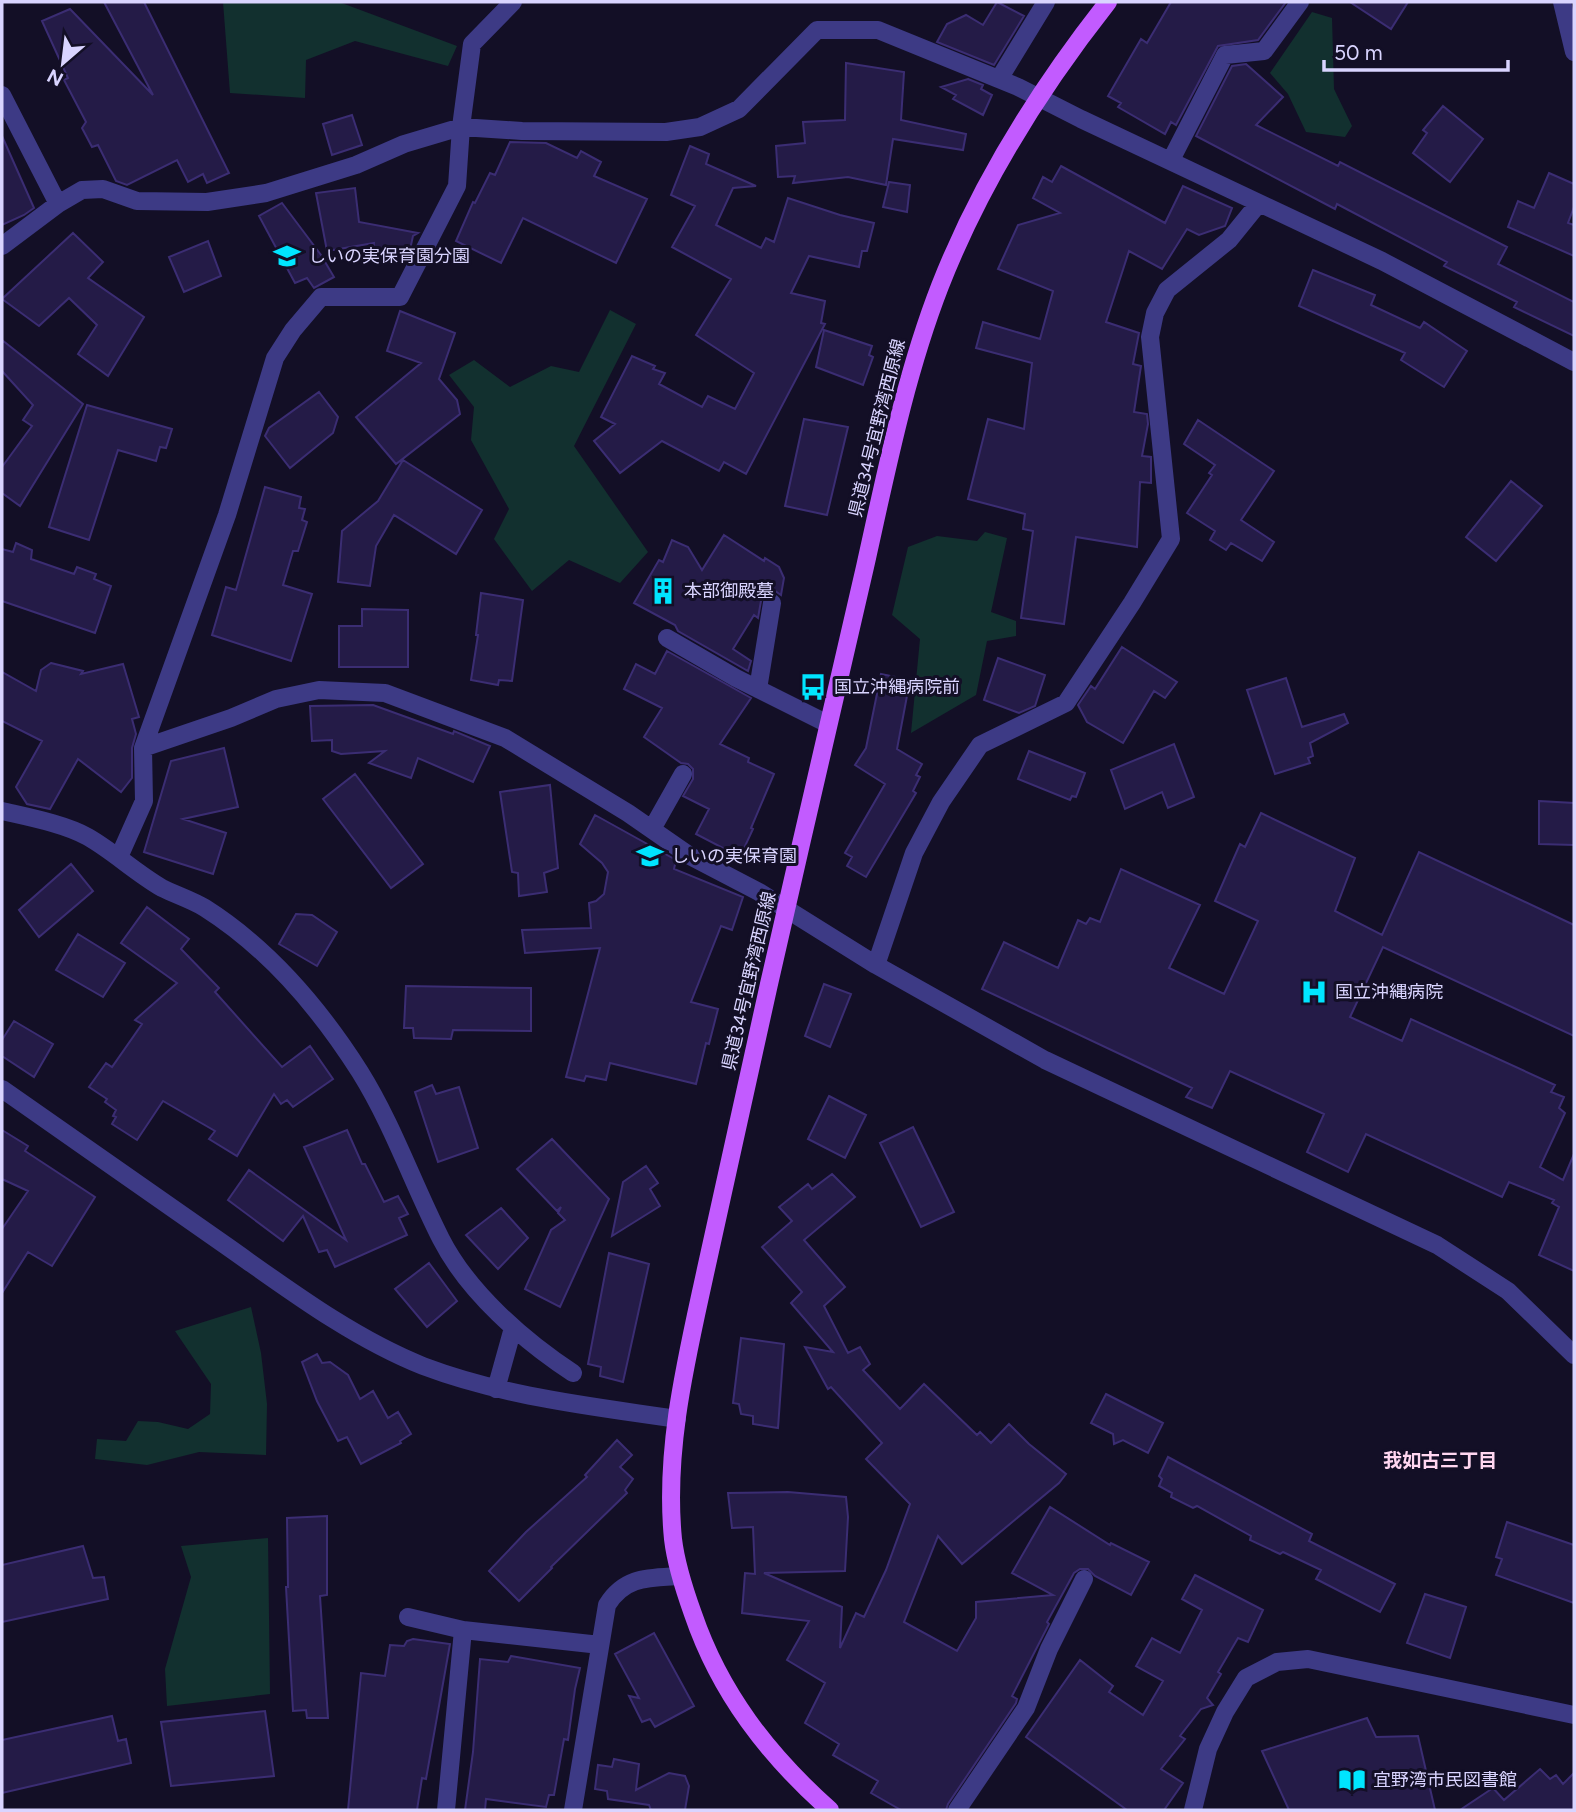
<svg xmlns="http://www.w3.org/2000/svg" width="1576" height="1812" font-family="Figtree,'Noto Sans JP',sans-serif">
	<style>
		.green { fill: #12302f }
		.building { fill: #241b47; stroke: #3b2d73; stroke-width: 2 }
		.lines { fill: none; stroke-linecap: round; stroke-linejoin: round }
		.minor { stroke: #3d3a85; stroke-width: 18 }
		.major { stroke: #c25bff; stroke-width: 18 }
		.labels { text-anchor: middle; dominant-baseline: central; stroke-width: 6; stroke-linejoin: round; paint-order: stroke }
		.poi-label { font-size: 18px; fill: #d9d4ff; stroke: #130f26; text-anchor: start }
		.street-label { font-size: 18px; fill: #d9d4ff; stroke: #130f26 }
		.neighbourhood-label { font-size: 19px; font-weight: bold; fill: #ffd6f0; stroke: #130f26 }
	</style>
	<rect width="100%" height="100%" fill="#130f26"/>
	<!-- green -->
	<path class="green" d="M223,2H339L457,46L448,66L355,41L306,60L305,98L230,93Z
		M1312,12L1332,18L1334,89L1352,126L1345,137L1306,132L1288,94L1270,73Z
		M610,310L636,324L574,446L648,552L620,583L569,560L532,591L494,539L509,509L471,440L474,407L449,375L474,360L510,387L551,366L579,372Z
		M985,532L1007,538L991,612L1016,621V636L987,641L976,695L911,733L920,639L892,615L908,547L937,536L977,541Z
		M251,1307L261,1353L267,1404L266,1455L199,1452L147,1465L95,1459L97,1439L126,1441L138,1421L158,1422L188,1429L210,1414L211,1384L175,1331Z
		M268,1538L270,1694L167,1706L165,1669L191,1577L181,1546Z"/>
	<!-- building -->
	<path class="building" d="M104,2H144L229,173L207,183L203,174L188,182L177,160L127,185L116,181L98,145L92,147L82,128L86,122L64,80L68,78L42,21L70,9L153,95Z
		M997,2L1024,16L994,65L937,42L947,24L966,15L983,25Z
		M1171,2H1286L1258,40L1218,46L1176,125L1171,122L1165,134L1118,107L1121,103L1108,96L1141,39L1147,43Z
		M1350,2H1408L1391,29Z
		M846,63L904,72L901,120L966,134L963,150L893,139L886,185L848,177L793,183L795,176L778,177L776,146L805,143L803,122L845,120Z
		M1246,64L1283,97L1256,125L1338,166L1340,162L1507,247L1498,264L1574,302V336L1514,307L1517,302L1444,266L1447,262L1337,204L1335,209L1196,136L1232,66Z
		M968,79L983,85L981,89L992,95L983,115L953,99L956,95L941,87Z
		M1443,106L1483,139L1450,182L1413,153L1427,133L1423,130Z
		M352,115L362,145L332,155L323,124Z
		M2,136L34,208L24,215L2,225Z
		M510,142L546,143L577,158L581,151L601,162L594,176L647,199L616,263L523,218L501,263L456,241L473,202L475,203L490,173L495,175Z
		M690,146L709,154L706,164L756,186L733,188L716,225L761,248L766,238L774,242L788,198L840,215L874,223L867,251H862L859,267L809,256L791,293L825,301L821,323L825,324L746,474L724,462L719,471L662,441L620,473L594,441L615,424L601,417L632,356L655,366L653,369L665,373L659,384L702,407L708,396L735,409L754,373L696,335L731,279L672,247L695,206L671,195Z
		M1061,166L1165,223L1183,186L1232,208L1225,226L1199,235L1187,229L1162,269L1129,251L1106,322L1139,333L1133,364L1141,366L1134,412L1147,414L1148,424L1142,456L1151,457V483L1140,482L1137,547L1076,537L1064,624L1021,618L1033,531L1023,529L1025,514L968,499L988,419L1024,429L1032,363L976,348L983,322L1040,339L1053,291L998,269L1018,225L1060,213L1033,198L1043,177L1052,182Z
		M1549,173L1574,184V207L1568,223L1574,225V256L1508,227L1518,201L1534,208Z
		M889,182L910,185L907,212L883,207Z
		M355,188L359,222L418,233L413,236L409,254L373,253L374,243L327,251L316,193Z
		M282,203L321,255L334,277L314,288L307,278L295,283L259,216Z
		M73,233L103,262L88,278L144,317L108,376L78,354L97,325L69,298L39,326L2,299Z
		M208,241L221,276L184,292L169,257Z
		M1313,270L1375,295L1371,305L1420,328L1424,322L1467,351L1444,387L1401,360L1405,353L1299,306Z
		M400,311L455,333L439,379L457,400L460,414L396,464L356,417L421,363L387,351Z
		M824,330L872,346L869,355L873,357L863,385L816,367Z
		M2,340L83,404L20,506L2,493V467L32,426L23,420L33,405L2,371Z
		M319,392L338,417L333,433L290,468L265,436L269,428Z
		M87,405L172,429L166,448L160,447L156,461L118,450L89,540L49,527Z
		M804,419L848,427L827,515L785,506Z
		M1198,420L1274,471L1241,520L1274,542L1262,561L1231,543L1226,550L1210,540L1215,531L1187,513L1212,475L1209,473L1215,465L1184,444Z
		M403,460L482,510L456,554L394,515L376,546L370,586L338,582L342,531L378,501Z
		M1511,481L1542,506L1496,561L1466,537Z
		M265,487L301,497L299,508L305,509L302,520L307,522L298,551H293L283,585L312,594L291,661L212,635L226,587L236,590Z
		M724,535L764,561L765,558L779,567L784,578L781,595L768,586L767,593L761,601L758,618L754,615L733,649L751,661L748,671L678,631L675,625L634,603L659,560L663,562L672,540L688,547L702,570Z
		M16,543L32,550L31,559L74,574L77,567L96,574L94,579L111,586L95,633L2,601V549L13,552Z
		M481,593L523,600L512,681L499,680L498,685L471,680L478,635H476Z
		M362,609L408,610V667H339V626H362Z
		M1122,647L1177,682L1165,698L1154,691L1123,743L1087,722L1078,705L1091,686L1095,689Z
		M667,651L751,698L720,744L749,758L748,762L774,774L751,828L753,829L740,857L696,834L709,809L683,796L693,779V769L688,764L681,763L644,737L662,708L624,689L636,664L655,674Z
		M998,658L1045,675L1035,706L1019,713L984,700Z
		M51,663L83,671L81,674L123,664L139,717L132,719L136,734L132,748V778L121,792L78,759L50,809L27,804L16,787L42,741L2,721V672L36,691L41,670Z
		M881,674L910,680L897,749L922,764L916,775L920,777L913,791L916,793L866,877L847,866L852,857L845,853L885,784L855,765L866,748Z
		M1286,678L1302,727L1344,714L1348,723L1310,743L1313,756L1308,758L1310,763L1275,774L1247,690Z
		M373,705L453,734L454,731L490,746L473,782L418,758L411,778L369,763L385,751L341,754L332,751V740L312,741L310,706Z
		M1174,744L1194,797L1168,808L1162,792L1125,809L1111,770Z
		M224,748L238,807L183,819L226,833L213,874L144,852L171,761Z
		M1029,751L1085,773L1076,797L1072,796L1070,800L1018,779Z
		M355,774L423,864L391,888L323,799Z
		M550,785L558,868L544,873L547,892L519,896L518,873L512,872L500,792Z
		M1539,801L1574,803V845L1539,844Z
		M1261,813L1355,858L1335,911L1382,935L1419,852L1574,925V1036L1383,947L1350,1017L1402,1041L1411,1019L1555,1085L1551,1092L1564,1097L1559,1108L1565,1113L1540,1167L1563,1180L1574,1154V1271L1539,1255L1559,1207L1552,1203L1554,1200L1509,1182L1502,1197L1366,1134L1348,1172L1307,1152L1324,1114L1230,1071L1212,1108L1186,1097L1192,1088L982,989L1004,942L1058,968L1078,920L1086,924L1090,918L1100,922L1121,869L1200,905L1169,968L1224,994L1258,921L1215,901L1240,844L1245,847Z
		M595,815L676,860L674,869L743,897L732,930L721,926L691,1002L718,1009L709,1044L706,1043L696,1084L610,1063L606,1080L586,1076L584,1081L566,1077L600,948L525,953L522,930L591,928L589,903L596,901L604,894L608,872L602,863L580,844Z
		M71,864L93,891L39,937L19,910Z
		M147,907L189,939L181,949L219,988L215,992L282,1067L310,1046L333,1079L293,1107L287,1100L281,1104L274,1094L237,1156L209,1139L215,1131L163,1101L137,1140L112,1124L116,1117L113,1116L116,1110L105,1102L107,1099L89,1087L106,1063L112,1067L142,1024L135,1020L177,983L121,943Z
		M296,914L312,915L337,932L317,966L279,944Z
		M78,934L125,963L103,997L56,970Z
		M824,984L851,994L830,1047L805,1036Z
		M406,986L531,988V1031L453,1030L451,1039L414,1038L413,1028H404Z
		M14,1021L53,1044L34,1077L2,1056V1040Z
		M432,1085L436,1094L459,1087L478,1148L438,1162L415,1092Z
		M829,1096L866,1115L845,1158L808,1139Z
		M913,1127L954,1212L921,1227L880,1143Z
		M2,1130L28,1146L25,1151L95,1197L52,1266L28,1252L2,1293V1229L28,1191L2,1179Z
		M347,1130L362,1164H365L384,1202L398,1196L408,1214L399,1218L407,1235L335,1267L327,1250L319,1252L303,1216L283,1241L228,1200L249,1170L346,1240L304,1147Z
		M552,1139L609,1199L560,1307L525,1289L551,1230L565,1220L558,1213L561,1207L557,1211L517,1169Z
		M646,1166L658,1183L650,1189L660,1206L612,1236L623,1182Z
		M832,1174L855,1197L804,1240L845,1287L824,1306L848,1353L860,1347L870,1364L863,1370L900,1409L924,1384L977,1435L980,1432L991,1443L1009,1424L1029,1444L1066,1474L1059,1483L962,1564L938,1536L904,1622L957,1651L976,1618V1602L1053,1595L1012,1573L1050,1507L1110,1545L1111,1543L1149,1562L1131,1595L1095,1576L1088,1569H1080L1074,1573L1047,1622L1049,1624L1012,1696L1017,1699L1016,1703L948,1804L946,1810H901L871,1793L878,1781L833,1755L839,1744L805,1723L825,1683L787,1660L809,1621L742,1613L745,1573L755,1574L753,1527L732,1528L728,1493L788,1492L846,1497L848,1517L845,1571L764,1573L842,1607L840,1648L856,1613L864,1617L886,1570L910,1504L866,1459L882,1443L831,1387L828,1389L805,1347L833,1352L791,1303L802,1292L762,1247L792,1221L779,1207L808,1184L812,1189Z
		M501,1208L528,1238L498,1269L466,1235Z
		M609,1253L649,1264L623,1382L600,1376L601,1367L588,1364Z
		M429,1263L457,1301L427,1327L395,1289Z
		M741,1338L784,1344L778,1428L753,1424V1416L741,1414L739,1404L733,1403Z
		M317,1354L322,1363L330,1362L348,1375L360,1399L373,1391L388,1418L398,1412L411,1434L400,1441L401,1443L361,1464L347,1437L338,1441L317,1401L302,1362Z
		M1106,1394L1163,1423L1148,1453L1123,1440L1114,1444L1113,1434L1091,1423Z
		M617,1440L632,1455L620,1467L633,1479L625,1490L627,1493L551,1567L552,1568L519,1601L489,1571L526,1532L587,1477L585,1475Z
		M1168,1457L1312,1534L1309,1541L1395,1584L1380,1612L1316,1579L1321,1570L1283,1552L1280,1554L1250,1540L1251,1536L1197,1506L1193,1508L1171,1497L1172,1493L1159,1486L1162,1479L1159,1476Z
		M327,1516V1595L320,1596L328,1718H307L306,1710L293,1711L286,1587H288L287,1518Z
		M1507,1522L1574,1545V1603L1496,1575L1502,1559L1496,1557Z
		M83,1546L93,1578L104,1577L108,1599L2,1622V1565Z
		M1195,1575L1263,1610L1248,1642L1238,1638L1218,1672L1221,1674L1207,1698L1213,1705L1201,1709L1180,1736L1185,1739L1161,1769L1183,1783L1164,1810H1127L1026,1737L1080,1660L1113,1686L1109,1692L1143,1715L1163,1681L1136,1666L1152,1638L1180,1653L1202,1610L1182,1599Z
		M1425,1594L1466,1607L1450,1658L1407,1643Z
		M654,1633L694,1706L655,1727L650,1719L642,1722L629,1696L639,1698L615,1654Z
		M413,1639L450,1644L426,1779L422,1778L417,1810H348L361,1673L385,1676L390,1645L404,1646L407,1641Z
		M511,1656L580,1668L575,1689L568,1740L564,1739L554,1795H549L546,1807L486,1799L485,1810H465L473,1752L480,1659L508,1662Z
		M265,1711L274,1776L171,1786L161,1722Z
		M112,1716L118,1741L126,1739L131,1763L2,1793V1740Z
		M1367,1718L1376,1737L1418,1736L1435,1810H1289L1262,1751Z
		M614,1759L639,1764L636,1790L669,1773L685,1776L689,1786L685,1810H651L649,1805L608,1799L607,1791L595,1789L598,1765L612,1767Z
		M1540,1769L1550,1779L1556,1775L1563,1784L1574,1773V1810H1460L1493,1788L1504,1800Z"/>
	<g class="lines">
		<!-- minor -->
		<path class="minor" d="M1562,2L1574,52
			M999,79L1046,2
			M2,95L58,204
			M1171,160L1225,55L1264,51L1300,2
			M2,246L58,204L82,190L103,189L137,201L207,202L266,193L356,165L404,144L461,127L522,131L666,132L700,127L739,109L817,30H878L1018,87L1081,119L1382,261L1574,362
			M667,638L736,678L828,724
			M758,689L772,603
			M143,748L231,718L276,699L319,690L385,693L505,738L628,813L690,856L759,892L876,965L1045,1060L1437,1245L1508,1291L1574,1355
			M2,811C28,817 65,824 88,837C114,852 136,873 162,888C176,895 192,900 205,908C268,948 320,1009 360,1072C393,1125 413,1184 441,1239C468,1292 524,1341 573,1373
			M652,829L683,774
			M119,857L144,801L143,748L227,515L275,358L293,330L321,297H400L457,186L461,127L472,44L513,2
			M876,965L914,853L941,802L980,745L1066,703L1132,603L1171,539L1150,337L1155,313L1167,290L1229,240L1259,203
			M2,1089C77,1142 153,1194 228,1247C289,1290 353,1338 423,1366C505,1397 591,1406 677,1419
			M496,1389L513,1328
			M408,1617L463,1630L600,1645
			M446,1810L463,1630
			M573,1810L607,1605C625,1576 649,1578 680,1576
			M957,1810L1026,1708L1049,1649L1084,1579
			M1193,1810L1208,1749L1225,1712L1246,1678L1277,1662L1308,1659L1574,1715"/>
		<!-- major -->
		<path class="major" d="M830,1810C768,1755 720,1693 693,1614C684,1589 676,1565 673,1539C664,1448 687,1357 706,1269C727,1174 748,1079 769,984C801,845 832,706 865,567C886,473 905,376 940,286C980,184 1041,87 1108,2"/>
	</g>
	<!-- icons -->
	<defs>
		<symbol id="school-bare" viewBox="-9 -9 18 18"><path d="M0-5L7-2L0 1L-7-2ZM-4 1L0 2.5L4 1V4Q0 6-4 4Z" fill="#00e5ff" stroke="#130f26" stroke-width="2.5" paint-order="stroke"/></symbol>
		<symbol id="building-bare" viewBox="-9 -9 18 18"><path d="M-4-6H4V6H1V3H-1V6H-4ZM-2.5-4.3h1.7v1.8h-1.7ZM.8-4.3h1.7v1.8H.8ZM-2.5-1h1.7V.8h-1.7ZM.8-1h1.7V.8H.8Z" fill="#00e5ff" stroke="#130f26" stroke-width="2.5" paint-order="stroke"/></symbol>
		<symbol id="bus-bare" viewBox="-9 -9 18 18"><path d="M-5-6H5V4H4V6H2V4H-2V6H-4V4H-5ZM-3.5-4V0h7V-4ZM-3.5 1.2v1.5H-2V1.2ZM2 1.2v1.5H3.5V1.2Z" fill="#00e5ff" stroke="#130f26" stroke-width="2.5" paint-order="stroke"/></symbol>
		<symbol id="hospital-bare" viewBox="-9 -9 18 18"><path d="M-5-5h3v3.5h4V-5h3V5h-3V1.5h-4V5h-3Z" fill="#00e5ff" stroke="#130f26" stroke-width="2.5" paint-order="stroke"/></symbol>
		<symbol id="library-bare" viewBox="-9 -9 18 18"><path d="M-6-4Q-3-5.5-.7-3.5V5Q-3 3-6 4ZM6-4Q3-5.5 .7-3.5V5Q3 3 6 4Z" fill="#00e5ff" stroke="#130f26" stroke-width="2.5" paint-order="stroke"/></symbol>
	</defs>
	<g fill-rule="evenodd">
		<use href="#school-bare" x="268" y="237" width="38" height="38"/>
		<use href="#building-bare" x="644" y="572" width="38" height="38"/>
		<use href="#bus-bare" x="794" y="668" width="38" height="38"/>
		<use href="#school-bare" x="631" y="837" width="38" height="38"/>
		<use href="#hospital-bare" x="1295" y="973" width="38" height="38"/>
		<use href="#library-bare" x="1333" y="1761" width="38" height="38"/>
	</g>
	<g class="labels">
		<!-- poi labels -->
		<g class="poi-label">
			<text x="308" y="256">しいの実保育園分園</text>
			<text x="684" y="591">本部御殿墓</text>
			<text x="834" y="687">国立沖縄病院前</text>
			<text x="671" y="856">しいの実保育園</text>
			<text x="1335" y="992">国立沖縄病院</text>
			<text x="1373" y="1780">宜野湾市民図書館</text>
		</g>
		<!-- street labels -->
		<g class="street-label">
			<text transform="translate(877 428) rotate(-76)">県道34号宜野湾西原線</text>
			<text transform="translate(749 981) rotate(-77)">県道34号宜野湾西原線</text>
		</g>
		<!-- neighbourhood labels -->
		<g class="neighbourhood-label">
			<text x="1440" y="1460">我如古三丁目</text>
		</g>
	</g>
	<!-- border -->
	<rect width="1576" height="1812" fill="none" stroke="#d9d4ff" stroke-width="7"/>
	<!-- north arrow -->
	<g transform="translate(63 63) rotate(208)" stroke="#130f26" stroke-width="5" paint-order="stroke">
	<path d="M0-5L12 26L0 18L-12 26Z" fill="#d9d4ff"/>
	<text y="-10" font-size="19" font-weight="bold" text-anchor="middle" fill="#d9d4ff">N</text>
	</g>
	<!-- scale -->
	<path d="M1324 60v10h184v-10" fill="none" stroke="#d9d4ff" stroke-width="3.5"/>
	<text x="1334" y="60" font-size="21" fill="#d9d4ff" stroke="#130f26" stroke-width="5" paint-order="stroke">50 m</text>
</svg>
